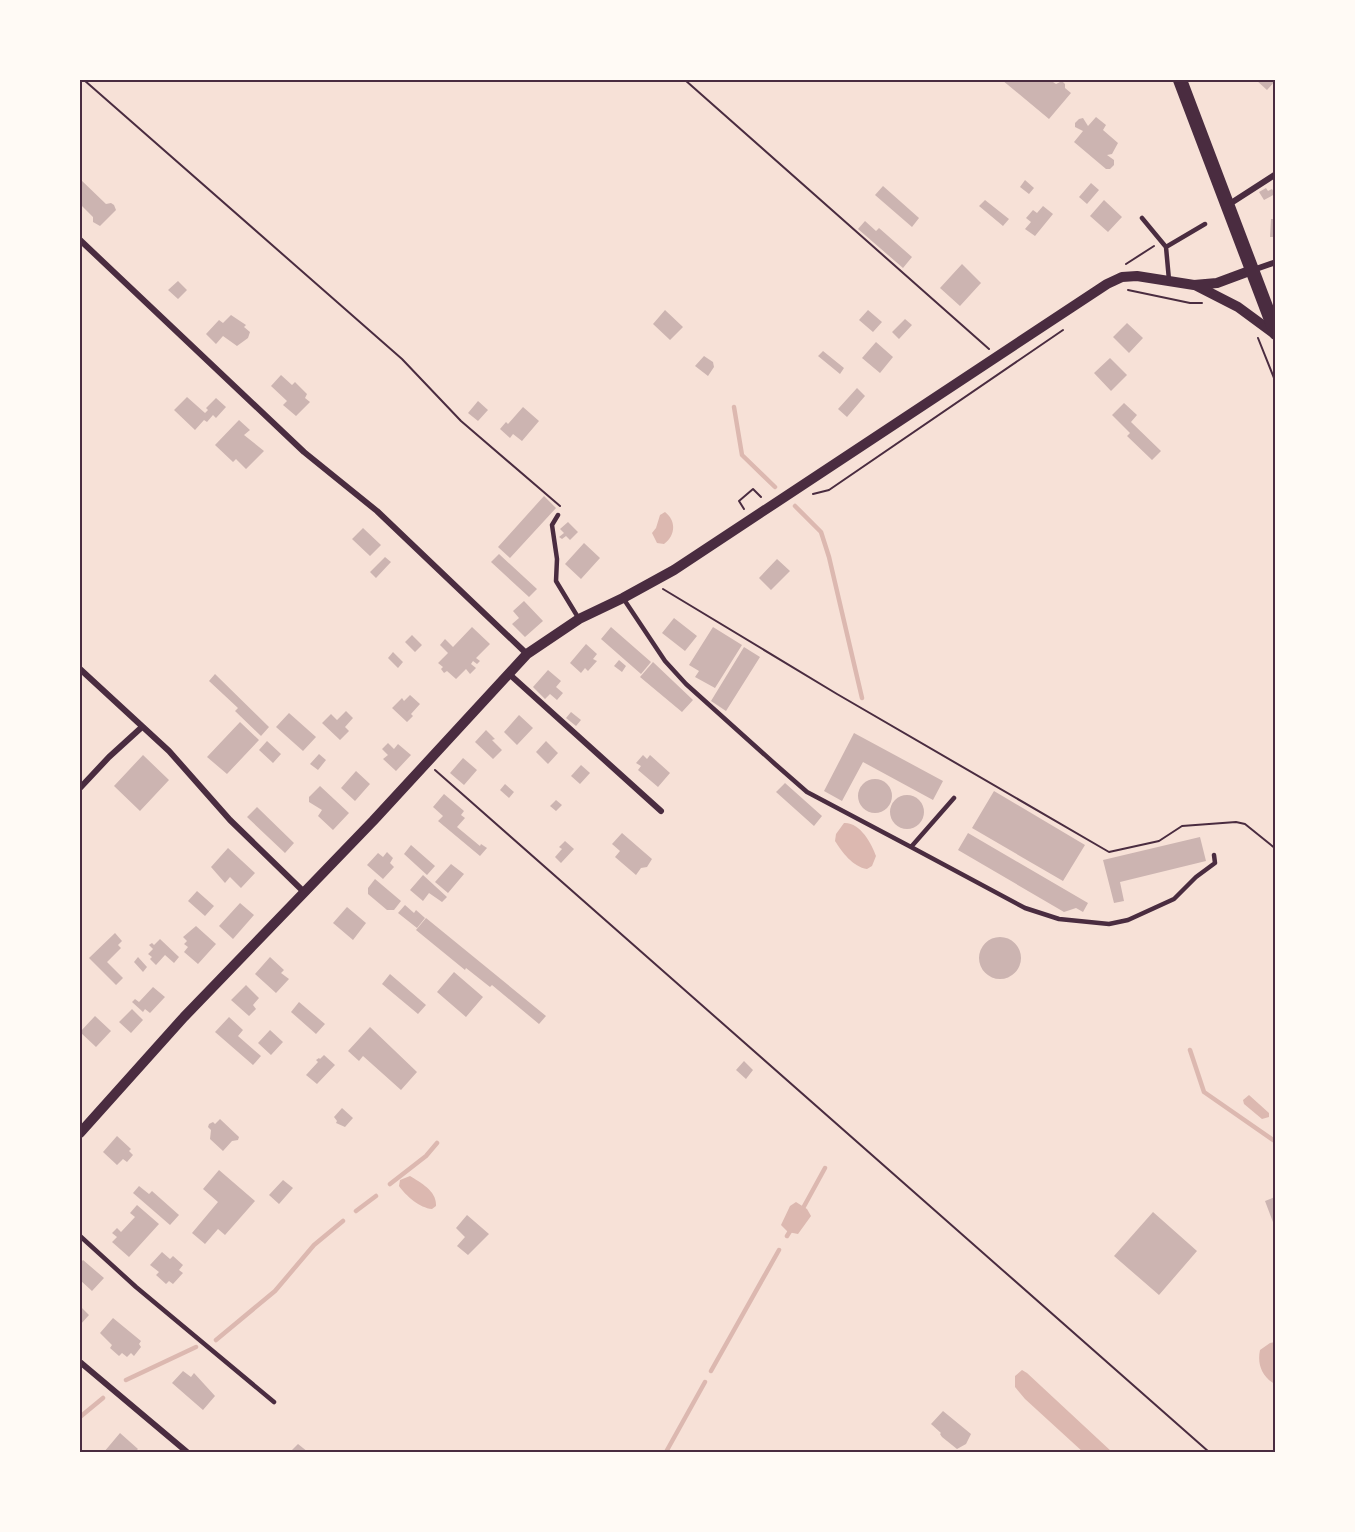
<svg xmlns="http://www.w3.org/2000/svg" width="1355" height="1532" font-family="'Nunito Sans',sans-serif">
	<style>
		.water { fill: #dcb8b0 }
		.lines { fill: none; stroke-linecap: round; stroke-linejoin: round }
		.stream { stroke: #dcb8b0; stroke-width: 4.5 }
		.building { fill: #ccb4b1 }
		.path { stroke: #4a2c40; stroke-width: 2 }
		.service { stroke: #4a2c40; stroke-width: 4.5 }
		.minor { stroke: #4a2c40; stroke-width: 6 }
		.tertiary { stroke: #4a2c40; stroke-width: 10 }
		.primary { stroke: #4a2c40; stroke-width: 14 }
		.neatline { fill: none; stroke: #4a2c40; stroke-width: 2 }
	</style>
	<rect width="100%" height="100%" fill="#f7e1d7"/>
	<!-- water -->
	<path class="water" d="M665,512C677,521 675,536 664,544L657,543L652,533L656,528L660,515Z
		M844,823C860,822 872,844 876,856L872,866L867,869C853,867 842,852 835,841L836,834Z
		M1249,1095L1269,1113V1117L1262,1119L1244,1104L1243,1100Z
		M410,1176C421,1183 437,1191 436,1206L432,1209C420,1208 406,1196 399,1186L400,1180Z
		M796,1202L807,1209L811,1216L798,1234L788,1232L781,1225L790,1206Z
		M1275,1342H1276L1275,1384C1262,1377 1257,1364 1260,1350L1270,1343Z
		M1022,1370L1027,1373L1112,1452H1083L1025,1399L1015,1387V1376Z"/>
	<g class="lines">
		<!-- stream -->
		<path class="stream" d="M734,407L742,455L775,487
			M795,506L821,532L829,557L862,698
			M1190,1050L1204,1092L1276,1142
			M390,1184L426,1156L437,1143
			M802,1210L825,1168
			M356,1211L376,1196
			M787,1236L792,1228
			M216,1340L275,1291L314,1245L343,1221
			M711,1371L779,1250
			M126,1380L196,1347
			M80,1417L103,1398
			M666,1452L705,1382"/>
	</g>
	<!-- building -->
	<path class="building" d="M1002,80H1050L1056,84L1062,81L1065,84V88L1071,93L1049,119Z
		M1256,80H1273L1275,81L1267,90Z
		M1096,117L1106,125L1103,130L1118,143L1112,154L1107,155L1114,160V165L1110,169H1106L1074,142L1083,131L1075,127V123L1079,119L1083,118L1088,126Z
		M80,179L106,204L111,203L114,205L116,210L100,226L93,222V217L80,204Z
		M1025,180L1034,188L1029,194L1020,187Z
		M1091,183L1099,190L1087,204L1079,197Z
		M883,186L919,218L912,227L875,195Z
		M1266,188L1268,191L1272,189L1275,194L1264,200L1259,192Z
		M985,200L1009,219L1003,226L979,206Z
		M1104,200L1122,217L1108,232L1090,216Z
		M1043,206L1053,214L1035,236L1025,229L1031,222L1026,218L1033,210L1037,213Z
		M1271,219H1275V237H1270Z
		M865,221L876,231L879,228L912,257L903,268L858,229Z
		M962,264L981,283L960,306L940,288Z
		M178,281L187,290L178,299L168,290Z
		M665,310L683,327L670,340L653,324Z
		M868,310L882,322L873,332L859,320Z
		M231,315L246,325L244,327L250,332L248,338L237,346L223,336L216,344L206,334L219,320L223,323Z
		M905,319L912,325L899,339L892,332Z
		M1127,323L1143,338L1129,353L1113,337Z
		M876,342L893,357L880,373L862,358Z
		M823,351L844,368L840,374L818,356Z
		M704,356L713,362L714,367L708,376L695,366Z
		M1110,358L1127,375L1111,391L1094,373Z
		M281,375L292,385L295,382L307,394L305,398L310,402L296,416L283,405L287,401L271,386Z
		M857,388L865,396L847,417L838,409Z
		M187,397L205,413L208,410L206,408L216,398L226,407L216,418L213,415L207,422L204,420L195,430L174,410Z
		M478,401L488,410L478,421L468,413Z
		M1124,403L1137,415L1131,422L1161,451L1152,460L1127,436L1130,433L1112,415Z
		M523,407L539,421L522,441L513,434L510,438L500,429L506,422L508,424Z
		M239,420L250,430L244,435L264,451L246,469L236,459L233,462L215,445Z
		M544,496L556,508L510,558L498,547Z
		M568,522L578,532L570,540L566,536L562,539L559,537L564,533L560,529Z
		M363,528L381,545L370,556L352,539Z
		M584,543L600,558L581,579L565,564Z
		M499,554L537,589L529,597L491,562Z
		M385,557L391,562L376,578L370,572Z
		M777,559L790,571L771,590L759,578Z
		M524,601L543,621L525,637L512,624L519,618L513,611Z
		M674,618L697,636L685,651L662,633Z
		M472,627L490,644L476,658L480,661L477,664L473,661L471,664L476,668L470,674L466,669L456,679L447,671L444,673L441,669L443,667L438,663L448,653L440,645L445,639L453,647Z
		M611,627L651,662L641,674L601,639Z
		M713,627L742,645L715,688L695,677L699,671L689,665Z
		M412,635L422,645L415,652L405,642Z
		M586,644L597,654L593,659L597,661L588,671L585,668L581,673L570,663Z
		M744,647L760,657L726,711L711,701Z
		M393,652L403,662L398,668L388,658Z
		M619,660L626,666L622,672L614,666Z
		M653,662L693,700L682,712L640,677Z
		M548,670L561,681L556,687L563,693L557,700L550,694L545,699L533,687Z
		M215,674L269,727L261,736L235,711L238,708L209,681Z
		M410,695L420,704L411,714L413,716L407,722L392,708L402,698L404,701Z
		M346,711L353,718L345,727L349,731L340,740L322,723L331,714L337,720Z
		M571,712L581,720L576,726L566,718Z
		M289,713L316,737L303,751L276,727Z
		M519,715L533,728L517,745L504,732Z
		M240,722L259,740L227,774L207,757Z
		M486,730L495,739L492,740L502,750L493,759L475,742Z
		M854,733L943,781L933,800L863,762L842,801L824,791Z
		M267,741L281,754L273,763L259,750Z
		M546,741L558,753L548,764L536,752Z
		M388,743L394,749L398,744L411,755L396,771L383,759L388,755L382,749Z
		M319,754L326,760L318,770L310,764Z
		M143,755L169,780L140,811L114,786Z
		M643,755L647,759L650,755L670,773L658,787L638,770L641,766L636,763Z
		M463,758L477,770L464,785L450,773Z
		M581,765L590,773L580,784L571,776Z
		M356,771L370,784L355,801L341,788Z
		M858 796a17 17 0 1 1 34 0a17 17 0 1 1-34 0Z
		M785,783L822,816L814,826L776,792Z
		M505,784L514,792L509,798L500,790Z
		M320,786L349,813L333,830L318,816L322,810L309,802V797Z
		M994,791L1085,845L1063,881L972,828Z
		M444,794L464,811L461,815L465,818L457,827L480,846L481,844L487,848L480,856L438,821L443,816L433,807Z
		M890 812a17 17 0 1 1 34 0a17 17 0 1 1-34 0Z
		M556,800L562,805L556,811L550,806Z
		M257,807L294,843L285,853L247,817Z
		M622,833L652,859L647,867L641,868L636,875L615,857L620,851L612,844Z
		M968,833L1088,903L1083,912L1076,908L1064,912L958,850Z
		M1200,837L1206,861L1120,882L1124,901L1114,903L1103,860Z
		M565,841L574,849L561,863L555,857L562,849L559,847Z
		M411,845L435,866L427,875L404,854Z
		M228,848L255,873L241,888L230,877L225,883L211,867Z
		M387,852L393,858L390,863L394,867L383,879L367,865L378,853L383,857Z
		M451,864L464,874L448,893L435,882Z
		M423,875L447,897L442,902L429,893L423,901L410,890Z
		M375,879L401,901L394,910H387L368,894V888Z
		M197,891L214,906L205,916L188,901Z
		M240,903L254,915L233,939L219,926Z
		M405,905L414,913L416,910L425,918L417,928L398,913Z
		M347,907L366,923L353,940L333,923Z
		M426,918L546,1016L539,1024L492,985L490,987L466,968L465,970L416,930Z
		M196,926L216,944L198,964L184,952L188,947L184,944L187,941L183,937Z
		M115,933L122,941L118,945L121,948L107,962L123,978L116,985L89,958Z
		M979 958a21 21 0 1 1 42 0a21 21 0 1 1-42 0Z
		M160,939L179,957L174,963L165,955L156,965L150,959L152,957L148,954L153,949L149,945L152,943L154,945Z
		M138,957L147,967L143,972L134,962Z
		M270,957L284,970L281,973L289,979L276,993L255,974Z
		M454,972L483,997L466,1017L437,992Z
		M390,974L426,1005L418,1014L382,984Z
		M246,985L259,998L253,1005L256,1009L249,1016L231,1000Z
		M153,987L165,997L150,1013L145,1009L143,1012L132,1002L135,999L139,1002Z
		M299,1002L325,1024L316,1034L291,1012Z
		M132,1009L143,1020L131,1033L119,1022Z
		M95,1016L111,1031L96,1047L80,1032Z
		M229,1017L243,1030L238,1036L261,1056L253,1065L215,1032Z
		M370,1027L417,1072L401,1090L363,1056L359,1061L348,1051Z
		M270,1030L283,1042L271,1055L258,1043Z
		M324,1055L335,1065L317,1084L306,1075L318,1062L316,1060L319,1058L320,1059Z
		M744,1061L753,1070L746,1079L736,1070Z
		M342,1108L353,1118L345,1127L336,1123L337,1121L334,1117Z
		M220,1119L239,1137L238,1140L232,1141L223,1151L210,1139L211,1130L208,1127L209,1124L213,1122L215,1124Z
		M117,1136L131,1149L129,1151L133,1155L127,1162L123,1159L117,1165L103,1152Z
		M219,1170L255,1201L225,1235L218,1229L205,1244L192,1233L218,1202L203,1189Z
		M283,1180L293,1188L279,1204L269,1195Z
		M139,1186L149,1194L152,1191L179,1215L170,1225L133,1193Z
		M1275,1197V1221L1273,1222L1265,1201Z
		M137,1205L159,1224L129,1257L112,1242L117,1237L112,1233L117,1228L121,1232L135,1217L130,1213Z
		M1153,1212L1197,1251L1159,1295L1114,1256Z
		M467,1215L489,1234L468,1255L457,1246L465,1237L456,1228Z
		M162,1252L170,1259L173,1256L183,1265L179,1270L183,1273L173,1284L169,1281L166,1284L156,1275L159,1272L150,1265Z
		M83,1260L104,1278L92,1291L80,1280V1263Z
		M80,1306L89,1315L80,1325Z
		M113,1318L141,1341L139,1344L141,1347L134,1356L131,1353L127,1357L122,1353L119,1356L110,1348L112,1345L100,1333Z
		M183,1371L191,1377L194,1373L215,1396L203,1410L172,1383Z
		M943,1411L971,1434L966,1444L957,1449L942,1437L940,1434L941,1433L931,1424Z
		M120,1433L138,1449L135,1452H104Z
		M298,1444L308,1452H290Z"/>
	<g class="lines">
		<!-- path -->
		<path class="path" d="M84,80L402,359L461,421L560,506
			M685,80L989,349
			M1126,264L1154,246
			M1128,290L1190,303H1202
			M1258,338L1276,383
			M813,494L829,490L1063,330
			M744,509L739,501L753,489L761,497
			M663,589L837,694L1109,852L1159,841L1182,826L1236,822L1245,824L1276,849
			M435,770L1209,1452"/>
		<!-- service -->
		<path class="service" d="M1142,218L1166,247L1169,280
			M1166,247L1205,224
			M558,515L552,525L557,559L556,581L579,619
			M623,598L665,661L686,684L775,764L807,792L911,847L954,798
			M911,847L1025,908L1059,919L1109,924L1128,920L1174,899L1196,877L1215,863L1214,855
			M80,1236L136,1287L274,1402"/>
		<!-- minor -->
		<path class="minor" d="M1228,205L1276,174
			M80,240L304,452L377,511L527,654
			M1253,270L1276,262
			M80,669L169,751L230,820L303,891
			M508,673L661,811
			M80,788L109,757L142,727
			M80,1362L187,1452"/>
		<!-- tertiary -->
		<path class="tertiary" d="M1195,285L1238,307L1276,335
			M80,1133L184,1017L373,821L527,654L579,619L623,598L674,570L1107,284L1122,277L1137,276L1194,285L1217,283L1252,270"/>
		<!-- primary -->
		<path class="primary" d="M1180,80L1276,333"/>
	</g>
	<!-- border -->
	<rect width="1355" height="1532" fill="none" stroke="#fffaf5" stroke-width="162"/>
	<rect x="81" y="81" width="1193" height="1370" class="neatline"/>
</svg>
